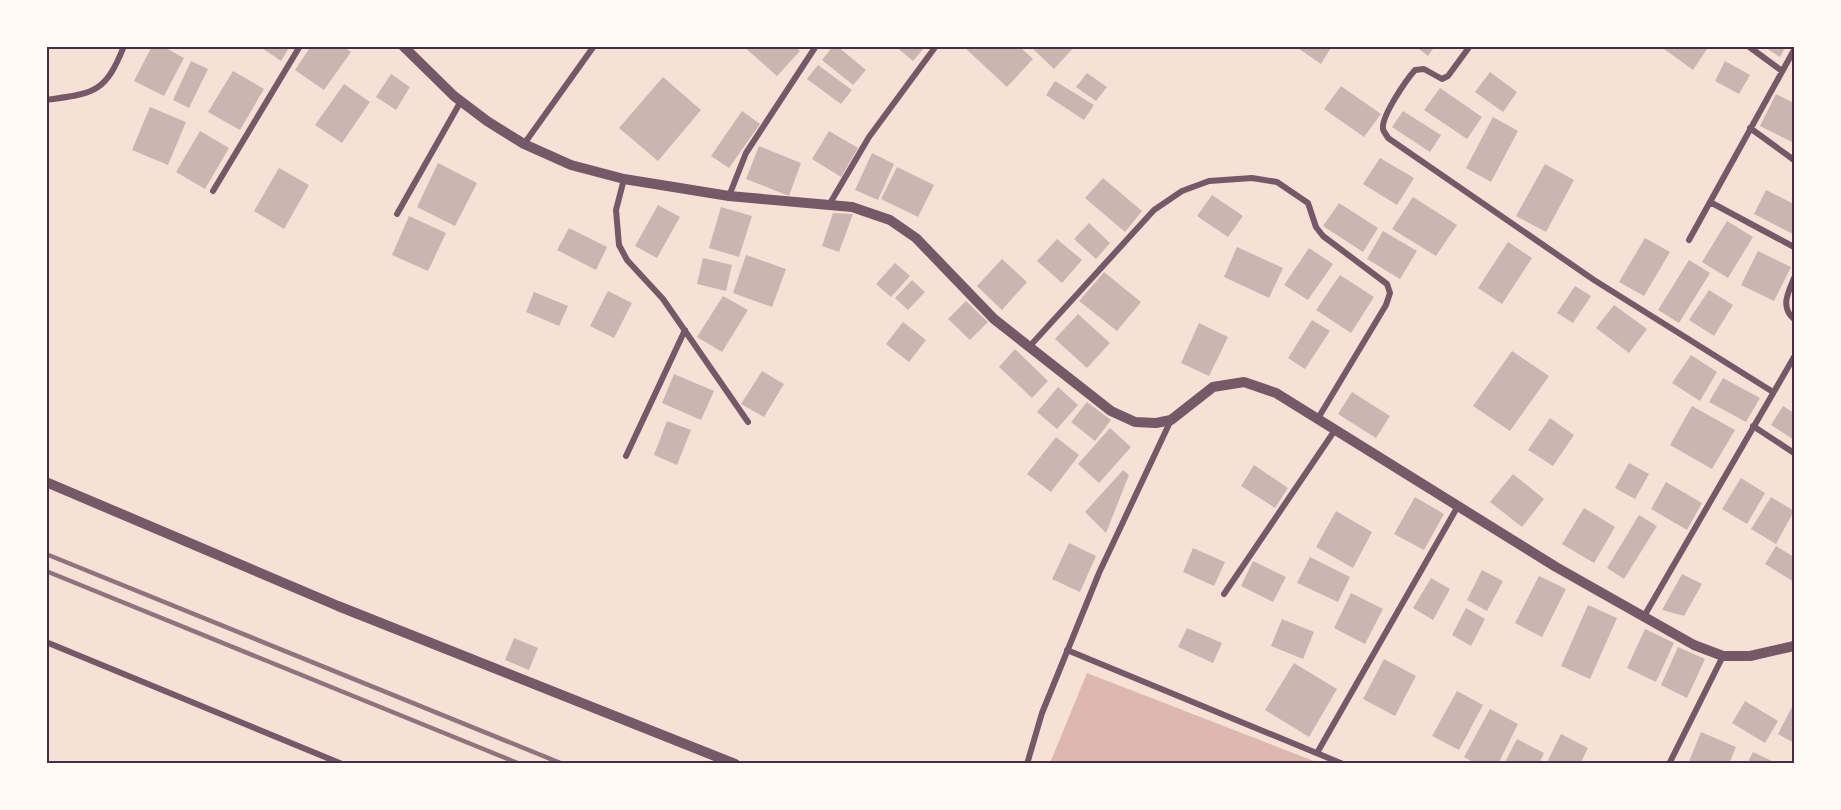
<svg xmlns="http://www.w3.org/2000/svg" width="1841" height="810" font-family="Poppins,sans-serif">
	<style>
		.water { fill: #dcb8b0 }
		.building { fill: #ccb4b1 }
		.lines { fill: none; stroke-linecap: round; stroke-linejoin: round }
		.minor { stroke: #755966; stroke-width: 6 }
		.tertiary { stroke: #755966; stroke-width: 10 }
		.rail { stroke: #8f747c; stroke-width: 4.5 }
		.neatline { fill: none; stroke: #4a2c40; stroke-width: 2 }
	</style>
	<rect width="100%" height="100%" fill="#f7e1d7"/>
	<!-- water -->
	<path class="water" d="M1087,673L1319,763H1050Z"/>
	<!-- building -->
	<path class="building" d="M152,46H162L184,58L164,96L134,81Z
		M259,46H290L281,61Z
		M311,46H343L351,52L324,90L295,70Z
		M743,46H795L800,51L777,76Z
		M833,46H837L866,70L853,85L822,60Z
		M895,46H922L924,48L913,61Z
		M963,46H1019L1033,59L1007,87Z
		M1030,46H1075L1054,69Z
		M1295,46H1332L1321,64Z
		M1415,46H1435L1428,56Z
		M1660,46H1709L1693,70Z
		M1763,46H1786L1780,57Z
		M191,61L208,69L189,108L173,100Z
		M1725,61L1750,75L1739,94L1715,81Z
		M818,65L852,90L841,104L807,79Z
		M233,71L264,89L240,130L208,112Z
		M1490,72L1517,92L1503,112L1475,92Z
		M1087,73L1107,87L1096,101L1076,87Z
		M391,74L410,87L396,110L376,97Z
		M663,77L701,110L658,161L619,128Z
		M1055,81L1094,105L1084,120L1046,95Z
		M344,84L370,102L342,143L315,125Z
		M1341,86L1381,114L1364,137L1324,109Z
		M1440,88L1482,117L1467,139L1424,110Z
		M1776,94L1794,103V143L1760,126Z
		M150,107L186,122L168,165L132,150Z
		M742,111L760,124L729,168L711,156Z
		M1403,111L1441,135L1430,152L1392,127Z
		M1493,117L1518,131L1491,182L1466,168Z
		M200,131L229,148L205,189L176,172Z
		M829,131L858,148L841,177L812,159Z
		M759,146L801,163L789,196L746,179Z
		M872,153L894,164L878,200L855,190Z
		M1380,158L1414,178L1397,205L1363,184Z
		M438,163L477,183L455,226L417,207Z
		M1545,164L1574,180L1546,232L1516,216Z
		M897,167L934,185L918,217L881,199Z
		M279,168L309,185L284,229L254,211Z
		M1103,178L1142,211L1125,232L1085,198Z
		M1766,190L1794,204L1793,234L1754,214Z
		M1212,195L1243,216L1228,237L1197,216Z
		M1413,197L1457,225L1436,256L1392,229Z
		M1339,203L1378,228L1363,252L1323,226Z
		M658,205L680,217L657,258L635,246Z
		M721,207L752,216L739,257L709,248Z
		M833,213L853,214L839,252L822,246Z
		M409,216L446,233L428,271L392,255Z
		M1727,221L1753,237L1728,278L1702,262Z
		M1089,223L1110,243L1096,259L1074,239Z
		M569,228L607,247L596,270L557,250Z
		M1383,231L1417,251L1400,279L1367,259Z
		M1645,238L1670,252L1644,296L1619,282Z
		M1057,239L1082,260L1062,283L1037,261Z
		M1508,242L1532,258L1502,304L1478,288Z
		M1237,247L1283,268L1269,298L1224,277Z
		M1309,248L1333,264L1308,300L1284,285Z
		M1758,251L1791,267L1774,301L1741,285Z
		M746,255L786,269L772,307L733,293Z
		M703,258L732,265L726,291L697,284Z
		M1002,259L1027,282L1002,310L977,286Z
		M1689,260L1710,273L1679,323L1658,310Z
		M895,263L910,276L891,297L876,284Z
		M1104,272L1141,302L1117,331L1079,301Z
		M1340,275L1374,297L1351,333L1316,310Z
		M912,280L925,292L908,310L895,298Z
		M1575,286L1591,296L1573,323L1557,313Z
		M1709,290L1733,305L1714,336L1689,320Z
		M608,291L632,303L614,338L590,326Z
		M534,292L568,306L559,326L526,312Z
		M723,296L748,310L722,352L697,337Z
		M966,301L988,322L970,340L948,319Z
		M1614,305L1647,329L1629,353L1596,328Z
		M1078,314L1110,343L1087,368L1055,339Z
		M1312,320L1330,331L1305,369L1288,358Z
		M903,322L926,340L909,362L886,344Z
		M1199,323L1228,337L1209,376L1181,363Z
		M1015,349L1048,381L1032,398L999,367Z
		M1512,351L1549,376L1510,431L1473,406Z
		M1691,355L1717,372L1700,401L1672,383Z
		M762,371L784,384L764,417L741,404Z
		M674,374L714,391L701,420L662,403Z
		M1723,378L1760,398L1746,422L1709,402Z
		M1058,387L1078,405L1057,429L1037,412Z
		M1352,392L1390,416L1376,438L1338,414Z
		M1087,402L1111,420L1095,441L1071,422Z
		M1692,406L1735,430L1712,469L1670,445Z
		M1783,406L1794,413V440L1771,425Z
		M1550,418L1574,435L1553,466L1528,450Z
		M667,421L691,430L677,465L654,455Z
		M1110,428L1131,447L1099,483L1078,464Z
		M1056,437L1079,455L1051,492L1027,474Z
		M1629,463L1649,474L1635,499L1615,488Z
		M1254,465L1288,488L1275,508L1241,486Z
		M1123,470L1129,475L1106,533L1085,512Z
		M1513,474L1544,499L1522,527L1490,502Z
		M1741,478L1765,493L1747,524L1722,509Z
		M1666,482L1702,503L1687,530L1651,509Z
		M1415,497L1444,514L1424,550L1394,534Z
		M1771,497L1794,511L1776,544L1751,529Z
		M1584,508L1615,527L1594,563L1562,544Z
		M1336,511L1372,532L1353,568L1316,547Z
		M1639,515L1657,526L1624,579L1607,568Z
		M1069,543L1096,556L1080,592L1052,579Z
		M1776,546L1794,557V582L1765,564Z
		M1193,548L1225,562L1214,586L1183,572Z
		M1310,557L1350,577L1338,602L1297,583Z
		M1253,561L1286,577L1273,602L1241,586Z
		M1482,570L1503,581L1487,611L1467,600Z
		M1682,574L1702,584L1684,616L1662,610Z
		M1539,576L1566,589L1542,637L1515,623Z
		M1431,578L1450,589L1433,620L1413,608Z
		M1351,593L1383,609L1365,644L1334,628Z
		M1588,605L1617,618L1590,679L1561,666Z
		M1466,608L1485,619L1471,646L1452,635Z
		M1282,619L1314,632L1303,659L1271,646Z
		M1187,628L1222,643L1213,663L1178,647Z
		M1645,629L1674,643L1656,682L1627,668Z
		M514,638L538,648L529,670L505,660Z
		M1678,647L1705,659L1687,698L1661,685Z
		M1384,659L1416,676L1395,716L1363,699Z
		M1294,663L1337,689L1309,737L1265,710Z
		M1457,691L1483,705L1459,750L1432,736Z
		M1745,701L1778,721L1765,743L1732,723Z
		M1794,703V743L1778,734Z
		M1490,709L1518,724L1498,764H1477L1464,757Z
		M1701,732L1736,747L1729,764H1688Z
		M1561,734L1588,748L1580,764H1546Z
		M1517,739L1544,753L1539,764H1504Z
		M1753,752L1778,764H1747Z"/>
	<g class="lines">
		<!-- minor -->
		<path class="minor" d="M1470,46L1448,76L1442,79L1424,69L1415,70C1407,79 1381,116 1383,129C1384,133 1387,135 1388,138L1594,280L1773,392
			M1748,46L1782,71
			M46,100C94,93 105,94 124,46
			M1750,128L1794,160
			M524,144L594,46
			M624,179L616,210L619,245L627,260L663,299L748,422
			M213,191L300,46
			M729,196L746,153L816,46
			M1710,202L1794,247
			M829,205L869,137L936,46
			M397,214L461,101
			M1689,240L1794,50
			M1794,278C1788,293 1780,307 1794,319
			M1029,347L1154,210L1182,191L1209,181L1252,178L1277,182L1308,203L1316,227L1323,236L1387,284L1390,293L1386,305L1317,420
			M1753,426L1794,453
			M626,456L685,330
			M1224,594L1335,430
			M1643,618L1794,357
			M46,642L342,764
			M1067,650L1343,764
			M1317,753L1458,506
			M1027,764L1042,713L1099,573L1171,420
			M1669,764L1723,656"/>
		<!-- tertiary -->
		<path class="tertiary" d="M403,46L454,96L487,121L524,144L571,165L624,179L729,196L852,207L890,220L916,238L994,319L1111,411L1135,422L1156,423L1171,420L1213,387L1244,382L1276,393L1556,567L1694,645L1723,656H1750L1794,646
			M46,482L338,606L735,764"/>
		<!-- rail -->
		<path class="rail" d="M46,554L563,764
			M46,571L520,764"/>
	</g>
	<!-- border -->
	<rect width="1841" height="810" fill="none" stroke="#fffaf5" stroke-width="96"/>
	<rect x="48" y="48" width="1745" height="714" class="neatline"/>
</svg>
